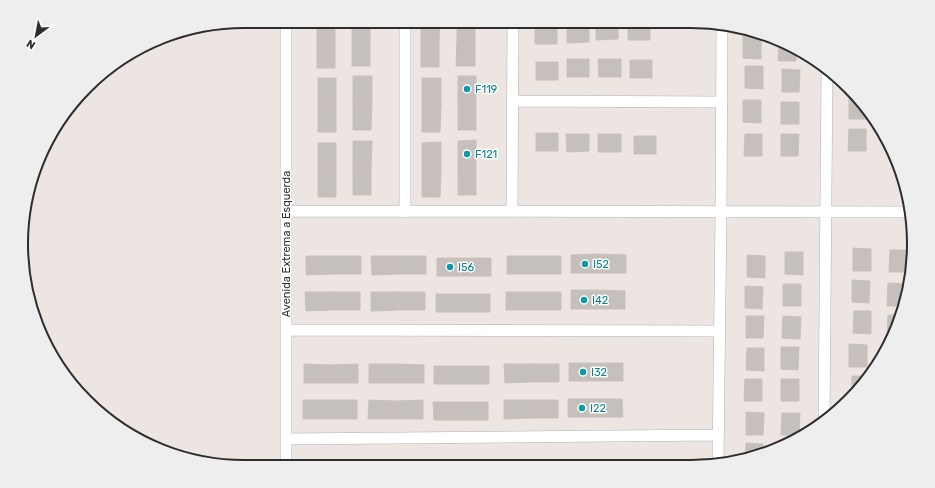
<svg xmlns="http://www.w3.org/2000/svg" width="935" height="488" font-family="Rubik,sans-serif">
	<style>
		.building { fill: #c6c0bc; stroke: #c9c0bb }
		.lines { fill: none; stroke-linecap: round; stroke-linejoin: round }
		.minor-casing { stroke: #adb3b8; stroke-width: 12 }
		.minor { stroke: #fff; stroke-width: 11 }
		.culture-dot { fill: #0f9aa8; stroke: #fff; stroke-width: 1.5 }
		.labels { text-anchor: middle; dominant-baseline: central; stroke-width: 3; stroke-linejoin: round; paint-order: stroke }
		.culture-label { font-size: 11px; fill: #0d838f; stroke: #fff; text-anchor: start }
		.street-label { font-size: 11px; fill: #2d2d2d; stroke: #fff }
		.rim { fill: none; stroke: #2d2d2d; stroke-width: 2 }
	</style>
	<rect width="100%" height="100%" fill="#ede5e1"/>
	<!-- building -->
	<path class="building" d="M317,21H335V41H317Z
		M352,21H370V39H352Z
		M421,21H440L439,40H421Z
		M457,21H475V39L457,38Z
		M596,22H618V39L596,40Z
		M628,22H650V40H628Z
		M567,25H589V42L567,43Z
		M535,26H557V44H535Z
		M743,36L761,37V59L743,58Z
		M457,38L475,39V66H456Z
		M352,39H370V66H352Z
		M421,40H439V67H421Z
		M317,41H335V68H317Z
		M779,41L790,44L796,49V61H778Z
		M567,59H589V77H567Z
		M598,59H621V77H599Z
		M630,60H652V78H630Z
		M536,62H558V80H536Z
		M745,66H763V89L745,88Z
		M782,69L800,70L799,92H782Z
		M353,76H372V103H353Z
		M458,76H476V103H458Z
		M318,78H336V105H318Z
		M422,78H441V105H422Z
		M849,97H859L867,111V119H849Z
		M743,100H761V123L743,122Z
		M781,102H799V124H781Z
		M353,103H372L371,130H353Z
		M458,103H476V130H458Z
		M318,105H336V132H318Z
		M422,105H441L440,132H422Z
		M849,129H866V151H848Z
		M536,133H558V151H536Z
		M566,134H589V151L567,152Z
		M598,134H621V152H598Z
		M745,134H762V156H744Z
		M781,134H799L798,156H781Z
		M634,136H656V154H634Z
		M476,140V168H458V141Z
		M353,141H372L371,168H353Z
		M441,142V170H422V143Z
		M318,143H336V170H318Z
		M353,168H371V195H353Z
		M458,168H476V195H458Z
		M318,170H336V197H318Z
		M422,170H441L440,197H422Z
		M853,248L871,249V271H853Z
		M890,250H907V272H889Z
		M785,252H803V275L785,274Z
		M599,254L626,255V273H599Z
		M599,254V273H571V255Z
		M747,255L765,256V278L747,277Z
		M306,256H333L334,274L306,275Z
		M333,256H361V274H334Z
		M371,256H399V274L372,275Z
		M399,256H426V274H399Z
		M507,256H534V274H507Z
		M534,256H561V274H534Z
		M437,258H464V276H437Z
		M464,258H491V276H464Z
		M852,280L870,281L869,303L852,302Z
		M888,283L905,284V289L901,306H887Z
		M783,284H801V306H783Z
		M745,286L763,287L762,309L745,308Z
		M571,290H598V309H571Z
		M598,290L625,291V309H598Z
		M305,292H333V310L306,311Z
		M333,292H360V310H333Z
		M371,292H398V310L371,311Z
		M398,292H425V310H398Z
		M506,292H533L534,310H506Z
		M533,292H561V310H534Z
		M436,294H463V312H436Z
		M463,294H490V312H463Z
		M854,311H871V334L853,333Z
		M888,315H898L892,337H887Z
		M746,316H764L763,338H746Z
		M783,316L801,317L800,339L782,338Z
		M849,344L867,345V367H849Z
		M781,347H799L798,370L781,369Z
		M747,348H764V371L746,370Z
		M569,363H596V381H569Z
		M596,363H623V381H596Z
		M304,364L331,365V383H304Z
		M358,364V383H331V365Z
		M369,364H396L397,383H369Z
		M396,364L424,365V383H397Z
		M504,364H532V382L505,383Z
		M532,364H559V382H532Z
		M434,366H462V384H434Z
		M462,366H489V384H462Z
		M852,376H869L859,391L852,397Z
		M745,379H762V401H744Z
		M781,379H799V401H781Z
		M568,399H595L596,417H568Z
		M595,399H622L623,417H596Z
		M303,400H330V419H303Z
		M330,400H357V419H330Z
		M369,400L396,401V419H368Z
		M423,400V419H396V401Z
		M504,400H531V418L504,419Z
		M531,400H558V418H531Z
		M433,402H461V420H434Z
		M461,402H488V420H461Z
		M746,412L764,413L763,435H746Z
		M782,413H800L799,435H781Z
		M746,443L763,444V454L745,458Z"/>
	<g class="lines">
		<defs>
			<path id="minor" d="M286,21V466
				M512,101L722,102
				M286,211L907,212
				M405,212V21
				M512,212L513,21
				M286,330L720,331
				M824,422L827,73
				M286,439L718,435
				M718,465L721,212L722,26"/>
		</defs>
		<!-- minor casing -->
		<use href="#minor" class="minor-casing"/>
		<!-- minor -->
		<use href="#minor" class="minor"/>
	</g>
	<!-- markers -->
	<g class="culture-dot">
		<circle cx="467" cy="89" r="4"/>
		<circle cx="467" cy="154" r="4"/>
		<circle cx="585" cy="264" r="4"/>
		<circle cx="450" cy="267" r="4"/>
		<circle cx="584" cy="300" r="4"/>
		<circle cx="583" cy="372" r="4"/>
		<circle cx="582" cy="408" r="4"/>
	</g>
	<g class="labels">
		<!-- culture labels -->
		<g class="culture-label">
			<text x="475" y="89">F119</text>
			<text x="475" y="154">F121</text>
			<text x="593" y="264">I52</text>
			<text x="458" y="267">I56</text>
			<text x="592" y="300">I42</text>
			<text x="591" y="372">I32</text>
			<text x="590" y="408">I22</text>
		</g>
		<!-- street labels -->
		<g class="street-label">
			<text transform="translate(286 244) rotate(-90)">Avenida Extrema a Esquerda</text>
		</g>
	</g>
	<!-- crop -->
	<path d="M0 0H935V488H0ZM244 28H691A216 216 0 0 1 907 244V244A216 216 0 0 1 691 460H244A216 216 0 0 1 28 244V244A216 216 0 0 1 244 28Z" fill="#eee" fill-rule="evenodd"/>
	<path class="rim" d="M244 28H691A216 216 0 0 1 907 244V244A216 216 0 0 1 691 460H244A216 216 0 0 1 28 244V244A216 216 0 0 1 244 28Z"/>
	<!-- north arrow -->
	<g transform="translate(36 36) rotate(212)" stroke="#ffffff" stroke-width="3" paint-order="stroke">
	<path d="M0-3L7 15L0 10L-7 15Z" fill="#2d2d2d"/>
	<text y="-6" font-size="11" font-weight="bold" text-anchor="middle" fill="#2d2d2d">N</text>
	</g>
</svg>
